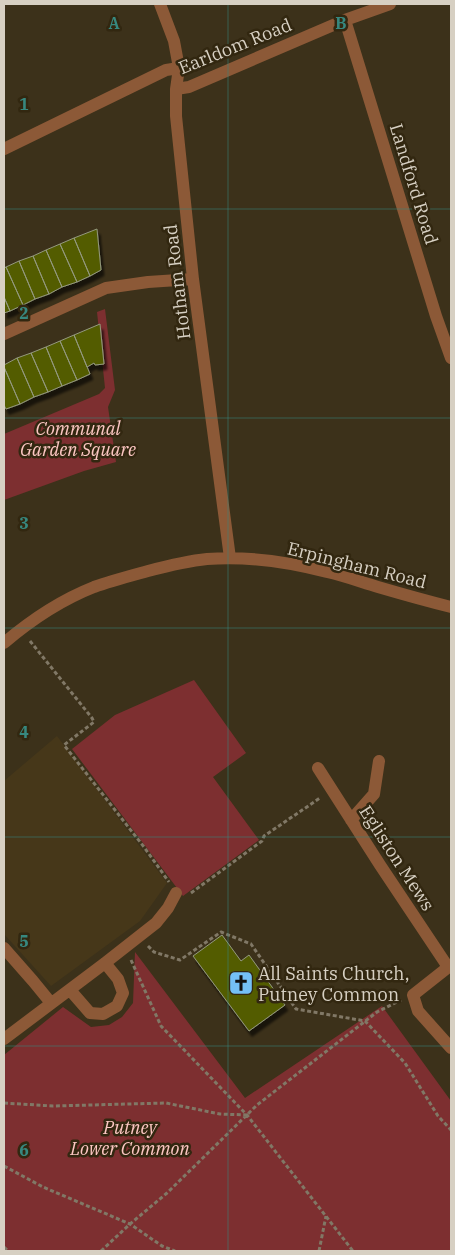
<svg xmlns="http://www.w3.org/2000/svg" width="455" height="1255" font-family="'IBM Plex Serif',serif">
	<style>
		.built { fill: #463719 }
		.green { fill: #7d2f30 }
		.building { fill: #525b04; stroke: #94997d; filter: url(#shadow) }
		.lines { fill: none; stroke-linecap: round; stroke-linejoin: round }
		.path { stroke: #817866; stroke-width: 3; stroke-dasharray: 4 2.5; stroke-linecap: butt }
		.minor { stroke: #8c5937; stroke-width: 12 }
		.grid { fill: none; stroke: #37887f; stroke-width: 1; stroke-opacity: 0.55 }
		.labels { text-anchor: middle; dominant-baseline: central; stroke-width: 5; stroke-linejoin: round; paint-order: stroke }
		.street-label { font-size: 18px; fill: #d7d0c3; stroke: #322710 }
		.park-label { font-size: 18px; font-style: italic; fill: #fdc7c3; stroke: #322710 }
		.poi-label { font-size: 18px; fill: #d7d0c3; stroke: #322710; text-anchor: start }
		.grid-label { font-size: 16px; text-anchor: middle; font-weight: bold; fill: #37887f; stroke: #322710; stroke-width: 5; stroke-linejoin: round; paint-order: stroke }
	</style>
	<defs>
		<filter id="shadow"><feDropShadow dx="3" dy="5.5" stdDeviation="1" flood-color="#0009"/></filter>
	</defs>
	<rect width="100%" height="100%" fill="#3c311a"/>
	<!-- built -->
	<path class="built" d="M57,736L167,883L140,921L51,986L4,934V781Z"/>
	<!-- green -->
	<path class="green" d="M105,309L115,390L108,407L116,462L84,471L4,500V434L99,394L105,388L97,312Z
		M194,680L246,753L213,777L259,840L183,896L72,749L115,715Z
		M135,952L245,1098L382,1006L451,1101V1251H4V1055L63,1007L91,1027L109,1025L122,1017L133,1003Z"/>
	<!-- building -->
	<path class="building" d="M97,229L101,270L90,276L74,238Z
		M74,238L90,276L77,282L60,244Z
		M60,244L77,282L62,287L46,250Z
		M46,250L62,287L49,294L33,256Z
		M33,256L49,294L35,299L19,261Z
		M19,261L35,299L23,305L6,267Z
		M6,267L23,305L10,311L4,297V268Z
		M4,297L10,311L4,313Z
		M100,324L104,364L95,365L94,363L87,367L74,335Z
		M74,335L90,374L77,380L60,341Z
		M60,341L77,380L62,386L46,347Z
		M46,347L62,386L48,392L31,353Z
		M31,353L48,392L34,397L17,358Z
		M17,358L34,397L20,404L4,367V365Z
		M4,367L20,404L6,409L4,405Z
		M222,935L241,961L249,955L285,1005L249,1031L193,956Z"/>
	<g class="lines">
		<!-- path -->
		<path class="path" d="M30,641L92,718L94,722L64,745L144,847L169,882
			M191,893L262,841L264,836L320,798
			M148,946L154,952L180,960L221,932L251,944L296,1009L365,1021L405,1063L438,1116L451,1130
			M131,960L161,1026L247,1115L353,1251
			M4,1103L53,1106L166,1103L220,1114L247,1115
			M4,1166L43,1187L130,1224L162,1246L175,1251
			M4,1247L8,1251
			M101,1251L130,1224L167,1193L257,1105L377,1012L401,1000
			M319,1251L326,1216"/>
		<!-- minor -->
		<path class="minor" d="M160,4L174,41L179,68L176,89V116L193,279L230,558
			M345,20L436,316L451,358
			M176,89L189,87L345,20L390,4
			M4,149L166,70L179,68
			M4,334L106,288L148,282L193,279
			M4,643C31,620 61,600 94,587C111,581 130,576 148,571C167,566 187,561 207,559C247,556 289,562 327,572C345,576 361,582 378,587C402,594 427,601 451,607
			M318,768L380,865L448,967
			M351,820L374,794L379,761
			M4,948L33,981L51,1003
			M451,965L413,995L418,1011L451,1048
			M70,990L90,1013L103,1014L117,1006L123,993L118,979L105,963
			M4,1039L105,963L156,923L168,908L176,893"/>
	</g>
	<!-- grid -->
	<path class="grid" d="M228,4V1251M4,209H451M4,418H451M4,628H451M4,837H451M4,1046H451"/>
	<!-- icons -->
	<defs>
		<symbol id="church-square" viewBox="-11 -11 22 22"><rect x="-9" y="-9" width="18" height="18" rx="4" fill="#74c0f6" stroke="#322710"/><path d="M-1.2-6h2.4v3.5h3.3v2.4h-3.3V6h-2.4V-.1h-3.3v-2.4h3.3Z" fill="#111"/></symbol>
	</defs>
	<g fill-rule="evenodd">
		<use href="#church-square" x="227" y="969" width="28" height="28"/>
	</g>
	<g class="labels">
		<!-- street labels -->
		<g class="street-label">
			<text transform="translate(235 46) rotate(-22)">Earldom Road</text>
			<text transform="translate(414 184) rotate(73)">Landford Road</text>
			<text transform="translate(177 282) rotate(-97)">Hotham Road</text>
			<text transform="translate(357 565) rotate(14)">Erpingham Road</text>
			<text transform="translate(397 858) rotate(57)">Egliston Mews</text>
		</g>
		<!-- park labels -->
		<g class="park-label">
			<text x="78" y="428">Communal<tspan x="78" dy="21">Garden Square</tspan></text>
			<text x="130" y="1127">Putney<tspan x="130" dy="21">Lower Common</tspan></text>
		</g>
		<!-- poi labels -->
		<g class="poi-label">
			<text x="258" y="973">All Saints Church,<tspan x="258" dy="21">Putney Common</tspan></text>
		</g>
	</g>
	<g class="grid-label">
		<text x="114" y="29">A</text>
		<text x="341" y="29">B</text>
		<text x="24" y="110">1</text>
		<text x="24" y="319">2</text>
		<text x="24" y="529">3</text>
		<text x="24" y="738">4</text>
		<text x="24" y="947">5</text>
		<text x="24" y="1156">6</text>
	</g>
	<!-- border -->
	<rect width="455" height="1255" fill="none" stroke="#d7d0c3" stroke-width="10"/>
</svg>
